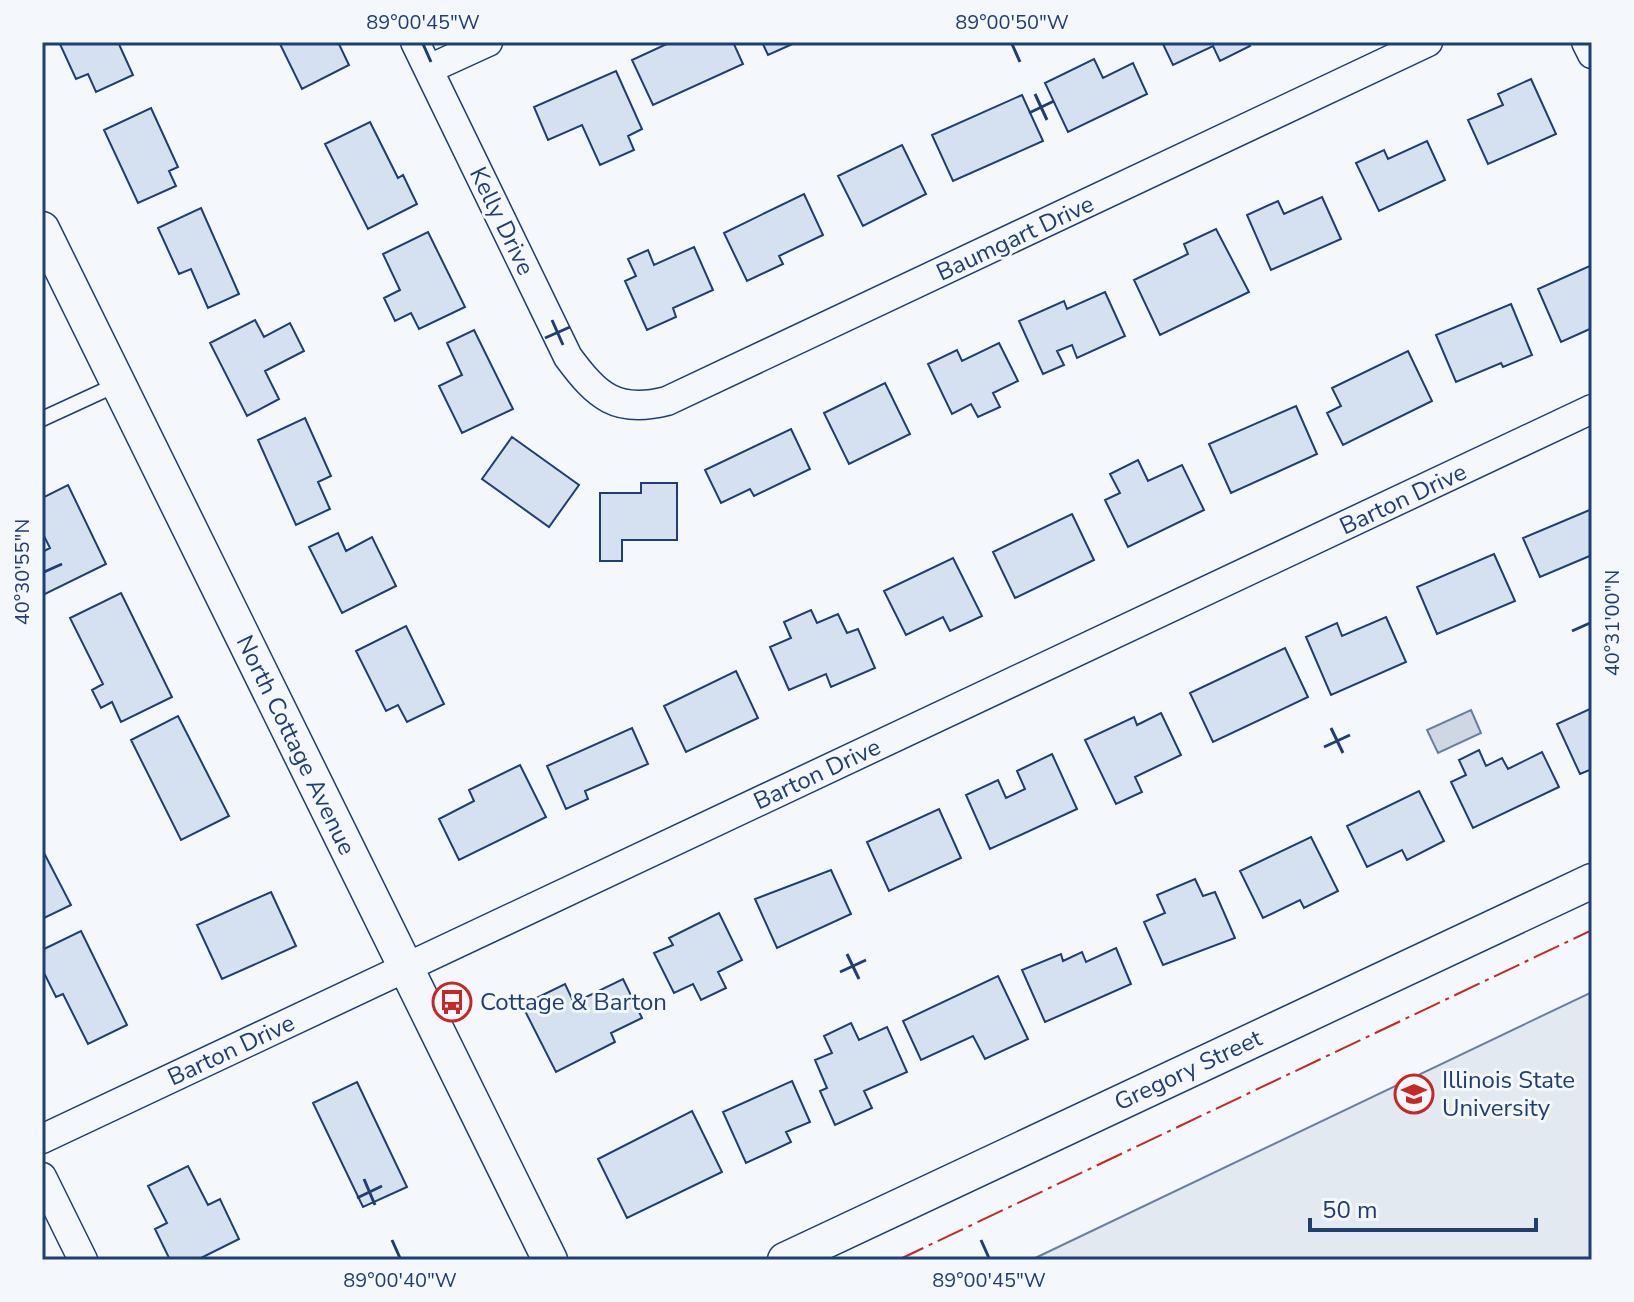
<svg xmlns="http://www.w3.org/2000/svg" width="1634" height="1302" font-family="'Nunito Sans',sans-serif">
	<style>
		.green { fill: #e3e9f0; stroke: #687fa3; stroke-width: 2 }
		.water { fill: #cfd7e4; stroke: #687fa3; stroke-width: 2 }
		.building { fill: #d5e0f0; stroke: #1d3f73; stroke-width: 2 }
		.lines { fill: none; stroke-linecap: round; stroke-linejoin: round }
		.service-casing { stroke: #1d3f73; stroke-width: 17 }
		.minor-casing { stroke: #1d3f73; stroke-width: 31 }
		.tertiary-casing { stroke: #1d3f73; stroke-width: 37 }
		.service { stroke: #f4f7fb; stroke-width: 14 }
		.minor { stroke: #f4f7fb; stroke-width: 28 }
		.tertiary { stroke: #f4f7fb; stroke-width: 34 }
		.power { stroke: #c62828; stroke-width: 2; stroke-dasharray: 28 6 4 6; stroke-linecap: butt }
		.ticks { fill: none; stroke: #1d3f73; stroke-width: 3 }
		.labels { text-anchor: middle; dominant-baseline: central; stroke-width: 6; stroke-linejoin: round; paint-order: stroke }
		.street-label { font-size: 24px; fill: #1d3f73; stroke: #f4f7fb }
		.poi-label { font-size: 24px; fill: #1d3f73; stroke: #f4f7fb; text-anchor: start }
		.neatline { fill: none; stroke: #1d3f73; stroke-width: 3 }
		.ticks-label { font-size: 20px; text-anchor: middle; fill: #1d3f73 }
	</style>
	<rect width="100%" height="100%" fill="#f4f7fb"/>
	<!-- green -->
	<path class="green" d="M1592,992V1260H1031Z"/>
	<!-- water -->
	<path class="water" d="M1471,710L1481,733L1438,753L1427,730Z"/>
	<!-- building -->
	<path class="building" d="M59,42H118L133,75L96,92L88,74L76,79Z
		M279,42H338L349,65L302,89Z
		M671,42H733L743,64L653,105L632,60Z
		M762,42H797L768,55Z
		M1162,42H1248L1250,46L1220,61L1213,46L1173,65Z
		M1094,59L1103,78L1133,63L1147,94L1068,132L1045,83Z
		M616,71L642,129L628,136L634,150L600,165L582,125L548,140L534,107Z
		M1531,79L1556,134L1488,164L1468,120L1503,105L1498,94Z
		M1022,95L1043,141L953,181L932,135Z
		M151,108L178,167L169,171L176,186L138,203L104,130Z
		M370,122L398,178L403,175L417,204L368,229L325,144Z
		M1427,141L1445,180L1379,211L1356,163L1384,150L1388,159Z
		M902,145L926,194L863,226L838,176Z
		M804,194L823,235L779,256L783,264L747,281L724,233Z
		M1322,197L1341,239L1271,270L1247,215L1278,201L1284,214Z
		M201,208L239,294L208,308L191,269L179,274L158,228Z
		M1216,229L1249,292L1160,335L1134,280L1188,254L1184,244Z
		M428,232L465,307L419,329L411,313L395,321L384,298L400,290L383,254Z
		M694,247L713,290L673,308L676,317L647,330L625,281L636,276L628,259L648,250L654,265Z
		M1592,265V328L1561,342L1538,289Z
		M1105,292L1125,336L1077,358L1072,345L1057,351L1064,365L1043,374L1019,321L1064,301L1067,309Z
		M1511,304L1532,355L1503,367L1501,363L1456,382L1436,335Z
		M255,320L264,337L290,323L304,351L265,371L279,399L247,416L210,343Z
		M474,330L513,409L462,433L439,386L462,375L447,343Z
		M999,343L1018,381L993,393L1000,407L978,417L971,404L952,414L928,364L957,350L962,361Z
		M1408,351L1432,401L1343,445L1327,413L1341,406L1332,388Z
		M885,383L910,434L849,464L824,413Z
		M1296,406L1317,454L1231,493L1209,444Z
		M305,418L331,476L318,482L330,509L296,525L258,440Z
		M791,429L810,469L754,496L750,489L721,503L705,470Z
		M512,437L579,485L549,527L482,479Z
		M1138,460L1148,481L1182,465L1204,510L1128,547L1105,500L1120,493L1110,474Z
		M641,483H677V540H622V561H600V493H641Z
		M68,485L106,564L43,595L42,552L50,548L42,532V498Z
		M1592,509V555L1540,577L1523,538Z
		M1072,514L1094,560L1015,598L993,552Z
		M338,533L346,551L372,537L396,586L342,613L309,547Z
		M1494,554L1515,601L1437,634L1417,587Z
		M953,558L982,616L950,631L943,617L906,635L884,591Z
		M121,593L172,697L121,722L112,702L101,708L92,690L103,684L70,618Z
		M811,610L817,623L838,614L847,633L858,629L875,668L831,687L826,674L789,690L770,647L791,638L784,622Z
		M1386,617L1406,662L1331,695L1306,637L1337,623L1342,636Z
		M406,626L444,704L407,722L398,705L386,711L356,651Z
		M1285,648L1308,697L1213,742L1190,693Z
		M736,671L758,718L686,752L664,706Z
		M1592,708V769L1580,774L1557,724Z
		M1161,713L1181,755L1135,777L1142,792L1116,804L1085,740L1134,717L1137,725Z
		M178,716L229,816L181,840L131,740Z
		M632,728L648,764L585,791L588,799L566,809L547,766Z
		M1479,750L1486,766L1502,758L1508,769L1542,752L1559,787L1473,828L1451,782L1466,775L1459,760Z
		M1052,754L1077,809L990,849L966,795L998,780L1006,798L1025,789L1017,771Z
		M520,765L546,817L459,860L439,819L474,801L469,790Z
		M1419,791L1444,841L1407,860L1402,850L1367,867L1347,826Z
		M939,809L961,858L889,891L867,842Z
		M1311,837L1338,891L1304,908L1300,900L1263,918L1240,871Z
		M42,849L71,905L42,919Z
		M831,870L851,914L777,948L755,899Z
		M1195,879L1203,896L1215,892L1235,938L1163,965L1144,922L1165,913L1157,895Z
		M271,892L296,946L222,979L197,925Z
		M719,913L742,960L718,972L726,988L701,1000L693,984L674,993L654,953L673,945L669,938Z
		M81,931L127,1025L88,1044L63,994L56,997L42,969V950Z
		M1116,948L1131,984L1045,1022L1022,970L1061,954L1063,961L1082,952L1086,962Z
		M998,976L1028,1039L985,1059L973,1036L921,1060L903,1021Z
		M623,979L642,1018L611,1033L615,1042L556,1072L522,1005L565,984L574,1003Z
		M851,1023L859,1040L887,1027L907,1072L864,1091L872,1108L835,1125L820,1091L827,1088L815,1060L832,1053L824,1036Z
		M792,1081L810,1122L786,1132L791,1142L746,1163L723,1112Z
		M357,1082L407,1187L363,1207L313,1103Z
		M692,1111L722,1172L627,1218L598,1159Z
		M188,1166L208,1205L220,1199L239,1239L197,1260H170L155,1229L167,1223L148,1186Z"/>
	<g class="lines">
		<defs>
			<path id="service" d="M42,419L118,384"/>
			<path id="minor" d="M415,42L568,357C597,396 616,414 667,401L1428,42
				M1586,42L1592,54
				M429,69L488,42
				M42,1139L1592,409
				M42,1177L83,1260"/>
			<path id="tertiary" d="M42,229L550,1260
				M785,1260L1592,881"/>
		</defs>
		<!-- service casing -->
		<use href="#service" class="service-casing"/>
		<!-- minor casing -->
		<use href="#minor" class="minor-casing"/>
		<!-- tertiary casing -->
		<use href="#tertiary" class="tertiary-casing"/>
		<!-- service -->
		<use href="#service" class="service"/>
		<!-- minor -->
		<use href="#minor" class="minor"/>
		<!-- tertiary -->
		<use href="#tertiary" class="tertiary"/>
		<!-- power -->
		<path class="power" d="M898,1260L1592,930"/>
	</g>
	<!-- ticks -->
	<path class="ticks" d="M423,44L431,62M1012,44L1020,62M1035,94L1047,120M1029,113L1054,101M552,320L563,345M545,338L570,327M44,572L62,564M1572,631L1590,623M1331,728L1343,753M1324,747L1350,735M847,954L859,979M840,972L866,960M364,1179L375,1205M357,1198L382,1186M392,1240L400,1258M981,1240L989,1258"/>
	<!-- icons -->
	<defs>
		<symbol id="bus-ring" viewBox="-11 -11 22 22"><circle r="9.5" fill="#f4f7fb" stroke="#c62828" stroke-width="1.5"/><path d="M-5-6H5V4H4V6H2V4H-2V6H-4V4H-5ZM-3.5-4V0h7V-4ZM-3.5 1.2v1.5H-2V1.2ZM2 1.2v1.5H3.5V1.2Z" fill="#c62828"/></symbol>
		<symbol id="university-ring" viewBox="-11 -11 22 22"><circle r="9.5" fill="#f4f7fb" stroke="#c62828" stroke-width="1.5"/><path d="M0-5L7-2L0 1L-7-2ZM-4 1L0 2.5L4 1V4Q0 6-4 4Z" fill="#c62828"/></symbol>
	</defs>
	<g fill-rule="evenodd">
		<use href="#bus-ring" x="430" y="980" width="44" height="44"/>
		<use href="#university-ring" x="1392" y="1072" width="44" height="44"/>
	</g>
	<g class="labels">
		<!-- street labels -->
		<g class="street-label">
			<text transform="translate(502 221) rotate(64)">Kelly Drive</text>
			<text transform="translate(1015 238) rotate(-25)">Baumgart Drive</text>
			<text transform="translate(1403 499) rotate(-25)">Barton Drive</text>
			<text transform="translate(296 745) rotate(64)">North Cottage Avenue</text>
			<text transform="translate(817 774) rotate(-25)">Barton Drive</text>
			<text transform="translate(231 1050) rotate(-25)">Barton Drive</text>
			<text transform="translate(1188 1070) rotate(-25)">Gregory Street</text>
		</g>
		<!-- poi labels -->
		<g class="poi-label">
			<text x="480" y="1002">Cottage &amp; Barton</text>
			<text x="1442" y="1080">Illinois State<tspan x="1442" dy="28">University</tspan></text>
		</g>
	</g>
	<!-- border -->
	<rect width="1634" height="1302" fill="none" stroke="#f4f7fb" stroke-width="88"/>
	<!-- scale -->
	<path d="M1310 1218v12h226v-12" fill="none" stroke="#1d3f73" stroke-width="4"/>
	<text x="1322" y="1218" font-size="24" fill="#1d3f73" stroke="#f4f7fb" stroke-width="6" paint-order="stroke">50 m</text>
	<rect x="44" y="44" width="1546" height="1214" class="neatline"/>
	<g class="ticks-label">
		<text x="423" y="29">89°00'45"W</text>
		<text x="1012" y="29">89°00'50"W</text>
		<text transform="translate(22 572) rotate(-90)" y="7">40°30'55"N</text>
		<text transform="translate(1612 623) rotate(-90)" y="7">40°31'00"N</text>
		<text x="400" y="1287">89°00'40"W</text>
		<text x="989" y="1287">89°00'45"W</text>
	</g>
</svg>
